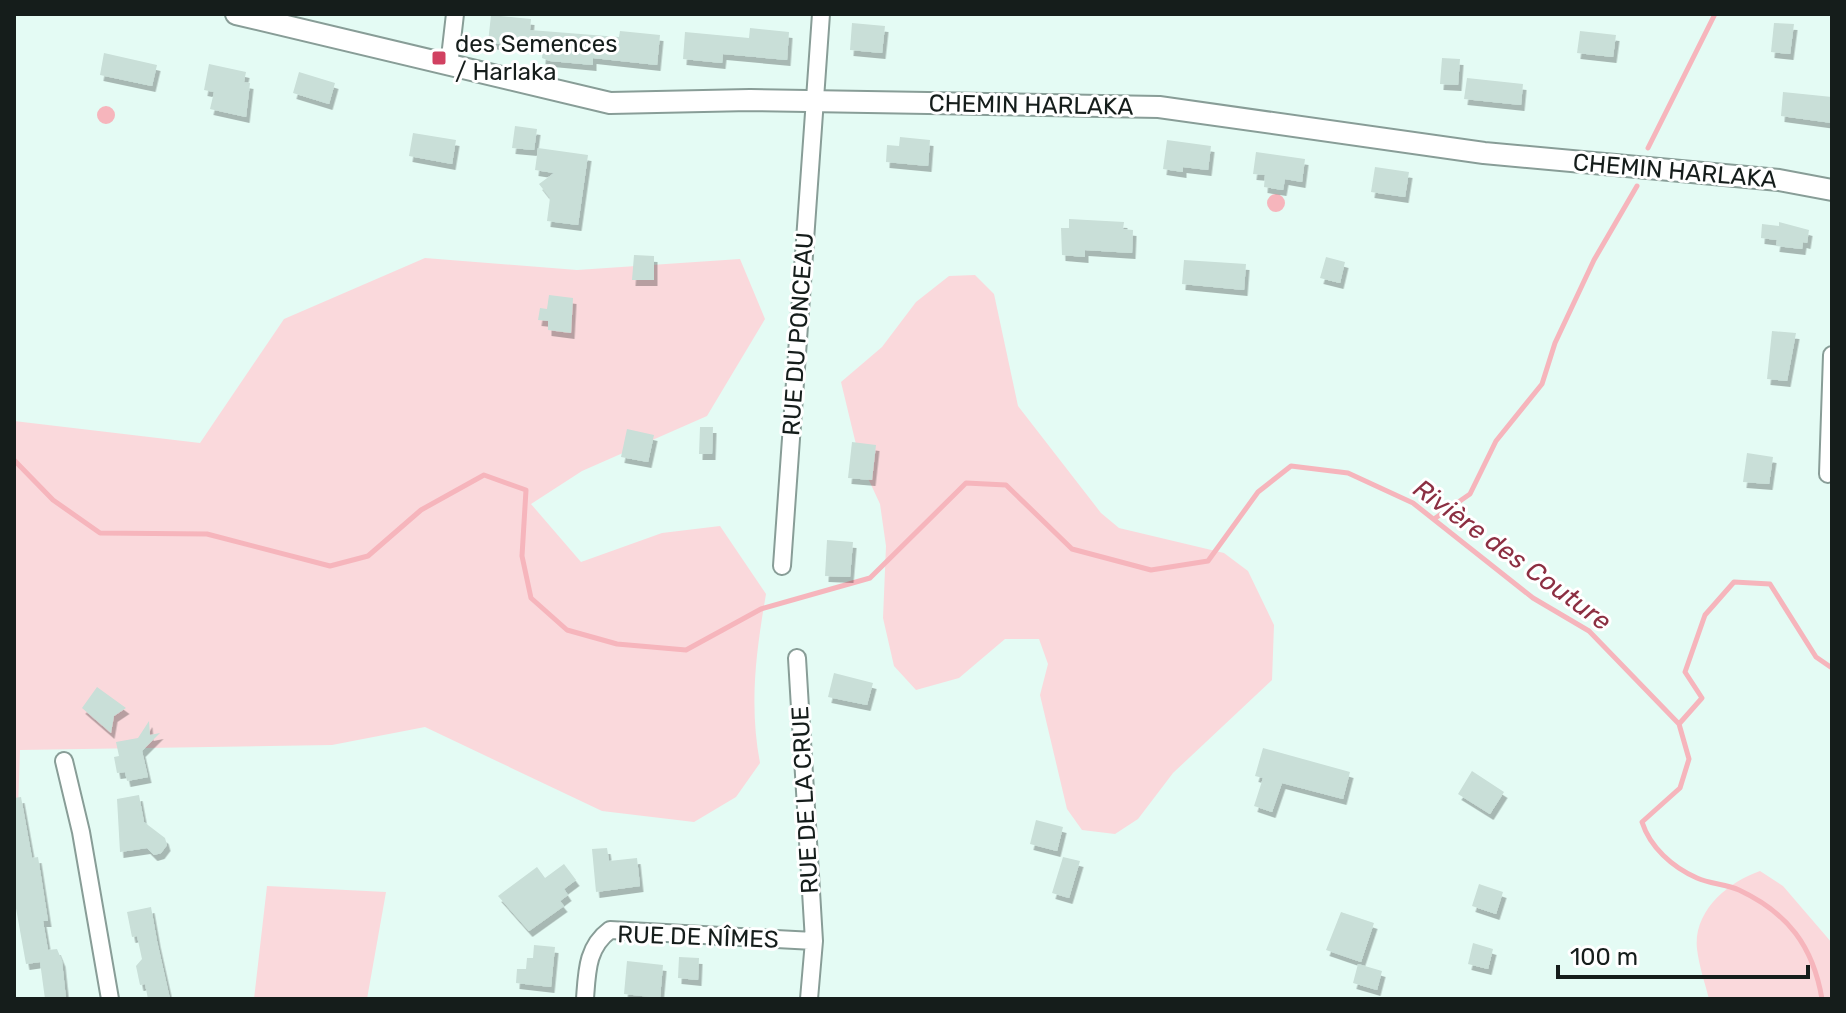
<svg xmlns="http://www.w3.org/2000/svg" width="1846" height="1013" font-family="Rubik,sans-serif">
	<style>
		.green { fill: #fad9dc }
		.water { fill: #f6b5bc }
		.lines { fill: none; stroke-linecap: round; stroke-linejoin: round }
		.stream { stroke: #f6b5bc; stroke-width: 5 }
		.building { fill: #c9dfd8; filter: url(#shadow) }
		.minor-casing { stroke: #889d97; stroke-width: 20 }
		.tertiary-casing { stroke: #889d97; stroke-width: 24 }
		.minor { stroke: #fff; stroke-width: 16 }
		.tertiary { stroke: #fff; stroke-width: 20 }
		.poi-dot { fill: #d14161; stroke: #fff; stroke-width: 3 }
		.labels { text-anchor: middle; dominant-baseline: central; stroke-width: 6; stroke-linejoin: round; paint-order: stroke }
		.poi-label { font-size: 24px; fill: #151d1b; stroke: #fff; text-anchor: start }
		.street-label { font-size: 24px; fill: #151d1b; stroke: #fff }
		.water-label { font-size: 26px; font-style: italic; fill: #8c2f42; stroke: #fff }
	</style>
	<defs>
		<filter id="shadow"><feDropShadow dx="3.5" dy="6" stdDeviation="0" flood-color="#0004"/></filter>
	</defs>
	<rect width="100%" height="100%" fill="#e4fbf4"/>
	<!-- green -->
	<path class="green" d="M425,258L577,270L740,259L765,319L707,416L582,471L531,504L581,562L662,533L720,526L766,594C756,652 749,705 760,763L736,797L694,822L602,811L425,727L332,745L20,750L14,927V421L200,443L284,319Z
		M975,275L994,294L1018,406L1101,513L1119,528L1224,553L1248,571L1274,625L1272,680L1173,773L1138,819L1115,834L1082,830L1067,809L1040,695L1048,664L1039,639H1005L959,678L916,690L894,666L883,618L886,546L880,504L860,461L841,382L882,347L916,302L949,276Z
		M1760,871L1783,886L1832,943V999H1709C1705,983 1699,966 1697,949C1693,911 1728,882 1760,871Z
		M267,886L386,892L367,999H254Z"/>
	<!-- water -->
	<path class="water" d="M97 115a9 9 0 1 1 18 0a9 9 0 1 1-18 0Z
		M1267 203a9 9 0 1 1 18 0a9 9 0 1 1-18 0Z"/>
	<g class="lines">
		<!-- stream -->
		<path class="stream" d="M1648,148L1715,14
			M14,460L53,500L100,533L207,534L330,566L368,556L421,510L484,475L526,490L522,556L531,598L567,630L617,644L686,650L761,609L870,578L966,483L1006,485L1072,549L1151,570L1208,561L1258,492L1291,466L1348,473L1413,503L1533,598L1589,631L1679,724L1689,759L1680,788L1642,822C1650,847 1672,867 1697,878C1710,884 1726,884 1739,890C1788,913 1813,946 1822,999
			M1434,519L1470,494L1496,441L1542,384L1555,343L1594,260L1637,186
			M1679,724L1702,698L1685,672L1705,615L1734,582L1770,584L1816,657L1832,668"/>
	</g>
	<!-- building -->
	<path class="building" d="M491,15L531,19L530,30L619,37L620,31L660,35L657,65L593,58V65L550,61L542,58L543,48L488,43Z
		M852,23L885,26L882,53L850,50Z
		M1774,23L1794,24L1790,54L1771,52Z
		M750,28L789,32L787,60L723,54L722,63L683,59L685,32L749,38Z
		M1580,31L1616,35L1613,57L1577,53Z
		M104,53L157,65L152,86L100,75Z
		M1442,58L1460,59L1458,85L1440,84Z
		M209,64L246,72L244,82L250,83L246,117L210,109L214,92L204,90Z
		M299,72L335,83L329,104L293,93Z
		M1467,78L1523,84L1521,105L1464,99Z
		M1783,92L1832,97V123L1781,116Z
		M515,126L537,129L534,150L512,148Z
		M413,133L456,140L452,164L409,156Z
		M900,137L930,140L928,166L886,162L887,145L899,146Z
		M1167,140L1211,146L1208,170L1183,167V172L1163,169Z
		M538,148L588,155L578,225L547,221L550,198L539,184L554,173L535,170Z
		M1256,152L1305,159L1302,182L1285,179L1283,190L1264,187L1265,175L1253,174Z
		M1375,167L1409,172L1405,197L1371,192Z
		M1069,219L1124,222L1123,229L1133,230L1132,253L1085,250V257L1062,255L1061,228H1069Z
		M1779,222L1809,230L1807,243L1803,242L1802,249L1776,246L1777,240L1761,238L1762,224L1779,226Z
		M634,255L654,256V280H632Z
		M1326,257L1345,262L1340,283L1320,278Z
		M1184,260L1246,264L1244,290L1182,284Z
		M549,295L573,298L571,333L548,330V321L538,320L540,308L547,309Z
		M1772,331L1796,333L1787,381L1767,379Z
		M700,427H713L712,454H699Z
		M627,429L654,435L648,462L621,457Z
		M852,442L876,445L872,480L848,478Z
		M1747,453L1773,457L1769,484L1743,482Z
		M827,540L853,542L850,577L825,576Z
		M834,673L873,683L867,705L828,697Z
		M97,687L126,708L114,716L111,733L82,708Z
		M149,721L150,735L160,733L142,751L148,777L127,781L125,772L117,773L114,757L119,756L116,742L138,738Z
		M1263,748L1350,772L1343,799L1282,783L1272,812L1254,806L1263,778L1255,776Z
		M1472,771L1504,792L1490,814L1458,794Z
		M139,795L144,822L165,838L167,845L161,853L154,855L147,848L120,852L117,799Z
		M21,797L32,858L38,857L48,921H43L48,950L57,949L62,961L66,999H45L40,962L26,964L14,897V798Z
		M1036,820L1063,827L1057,851L1030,844Z
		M607,848L609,861L637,858L640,886L596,892L592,849Z
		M1063,857L1080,861L1069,898L1052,893Z
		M564,864L576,880L564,889L568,895L560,901L564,906L529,931L498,896L537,867L545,878Z
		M1479,884L1503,892L1496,914L1472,906Z
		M151,907L157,941L170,999H148L145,984L140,985L136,966L142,959L137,936L132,937L127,912Z
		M1341,912L1374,923L1361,962L1326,950Z
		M1473,943L1493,949L1488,969L1468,964Z
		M534,945L555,947L551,987L516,983L517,969H526L527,958H533Z
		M679,957L699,958L698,980L678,978Z
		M627,961L663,965L660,998L624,994Z
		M1358,964L1382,971L1377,990L1353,983Z"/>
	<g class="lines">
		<defs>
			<path id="minor" d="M449,66L455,14
				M1828,474L1832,355
				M782,566L821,14
				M797,658L814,941L809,999
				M64,761L81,832L110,999
				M585,999C587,971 587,947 610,930L814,941"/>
			<path id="tertiary" d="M236,14L610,103L750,100L1159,107L1484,153L1779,180L1832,190"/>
		</defs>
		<!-- minor casing -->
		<use href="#minor" class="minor-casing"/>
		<!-- tertiary casing -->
		<use href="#tertiary" class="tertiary-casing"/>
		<!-- minor -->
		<use href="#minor" class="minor"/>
		<!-- tertiary -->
		<use href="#tertiary" class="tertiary"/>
	</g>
	<!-- markers -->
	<rect class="poi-dot" x="431" y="50" width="16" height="16" rx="4"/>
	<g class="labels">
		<!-- poi labels -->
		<g class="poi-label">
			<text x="455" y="44">des Semences<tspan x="455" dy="28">/ Harlaka</tspan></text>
		</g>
		<!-- street labels -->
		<g class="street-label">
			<text transform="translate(1031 105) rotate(1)">CHEMIN HARLAKA</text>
			<text transform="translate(1675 171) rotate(5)">CHEMIN HARLAKA</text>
			<text transform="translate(798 334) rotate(-86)">RUE DU PONCEAU</text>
			<text transform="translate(805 800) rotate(-93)">RUE DE LA CRUE</text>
			<text transform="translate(698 937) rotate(2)">RUE DE NÎMES</text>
		</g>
		<!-- water labels -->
		<g class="water-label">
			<text transform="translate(1512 555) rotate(36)">Rivière des Couture</text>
		</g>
	</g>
	<!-- border -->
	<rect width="1846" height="1013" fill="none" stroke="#151d1b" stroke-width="32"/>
	<!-- scale -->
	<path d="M1558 965v12h250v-12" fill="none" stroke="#151d1b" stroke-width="4"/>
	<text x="1570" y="965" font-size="24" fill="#151d1b" stroke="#ffffff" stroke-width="6" paint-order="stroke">100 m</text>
</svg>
